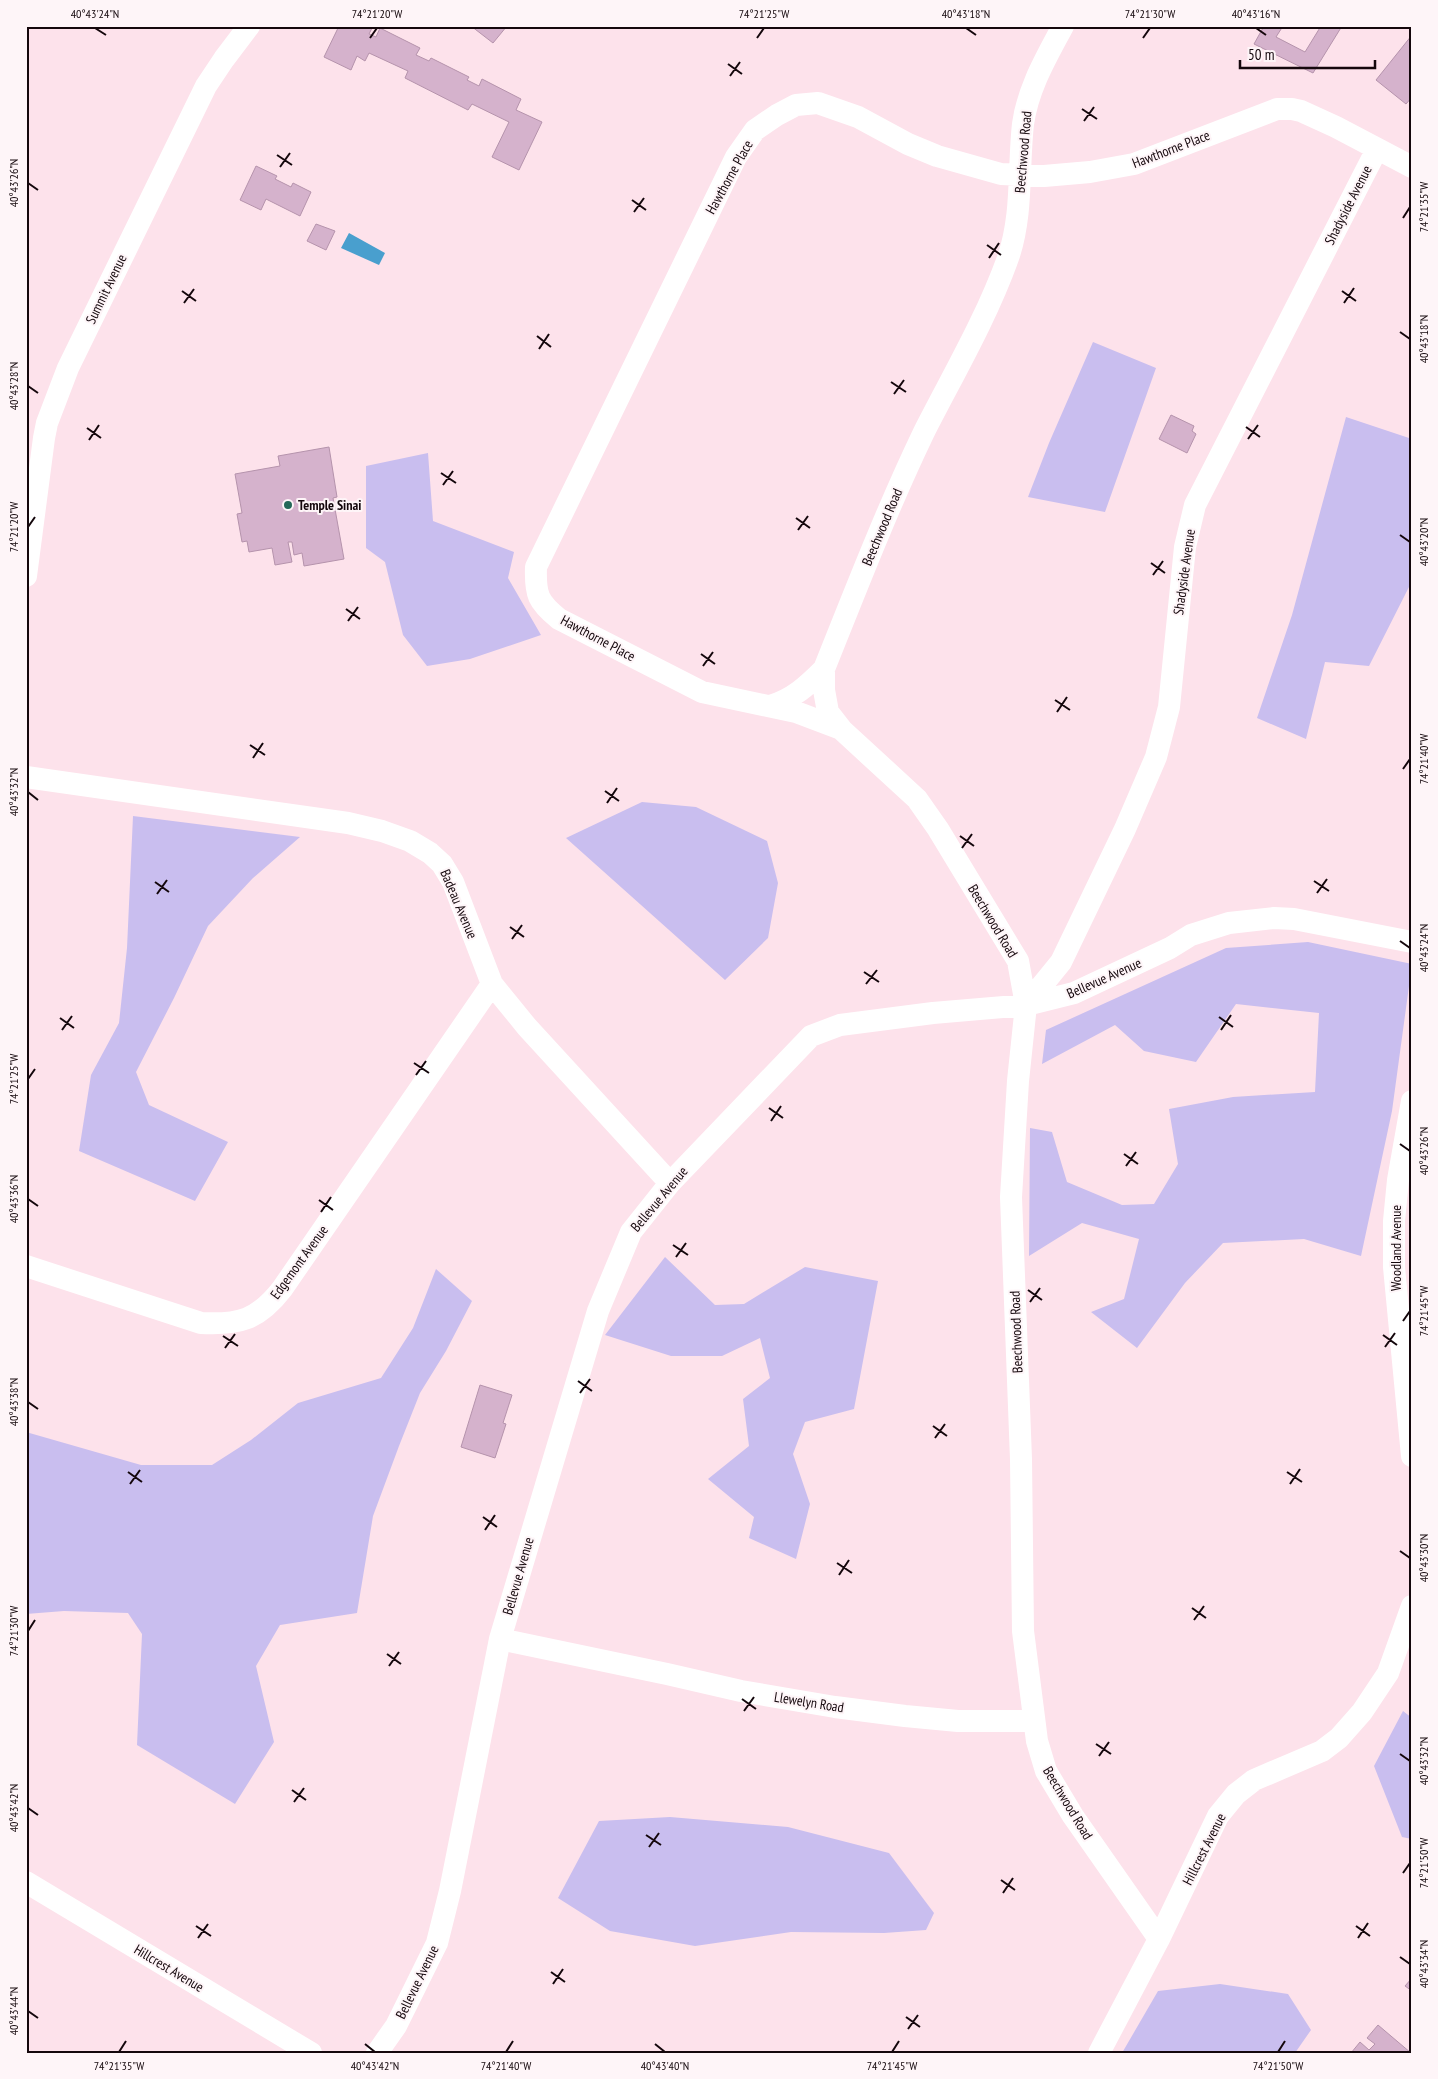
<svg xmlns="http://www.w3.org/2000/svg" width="1438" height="2079" font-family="'PT Sans Narrow',sans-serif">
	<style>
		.green { fill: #c9beef }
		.water { fill: #499fce }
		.building { fill: #d5b2cc; stroke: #b593ac }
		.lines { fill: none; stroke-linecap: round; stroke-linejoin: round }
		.minor { stroke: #fff; stroke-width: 22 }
		.ticks { fill: none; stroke: #14070c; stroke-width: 2 }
		.poi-dot { fill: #256859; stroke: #fef5f8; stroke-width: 2 }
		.labels { text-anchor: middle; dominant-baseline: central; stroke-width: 4; stroke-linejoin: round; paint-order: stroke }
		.street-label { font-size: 14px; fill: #14070c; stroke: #fef5f8 }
		.poi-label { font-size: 14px; font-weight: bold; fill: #14070c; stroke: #fef5f8; text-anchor: start }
		.neatline { fill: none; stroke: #14070c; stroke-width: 2 }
		.ticks-label { font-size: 12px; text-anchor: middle; fill: #14070c }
	</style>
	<rect width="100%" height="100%" fill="#fde2eb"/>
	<!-- green -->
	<path class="green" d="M1093,342L1156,368L1105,512L1028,497L1049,443Z
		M1346,417L1412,439V581L1369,666L1325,662L1306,739L1257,718L1292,615Z
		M428,453L433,521L514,552L508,578L541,635L470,659L427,666L403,635L385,562L366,548V466Z
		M642,802L696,807L767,841L778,883L768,938L725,980L566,838Z
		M133,816L300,837L253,878L208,926L174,998L136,1072L149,1105L228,1142L195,1201L79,1151L91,1075L119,1023L127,948Z
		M1308,942L1412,964L1392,1111L1361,1256L1304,1239L1223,1243L1185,1283L1137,1348L1091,1312L1124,1299L1139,1239L1082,1223L1029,1256L1030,1128L1052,1132L1067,1182L1122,1205L1154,1204L1178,1164L1169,1109L1233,1097L1315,1092L1319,1013L1236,1004L1196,1062L1144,1051L1115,1025L1042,1064L1046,1030L1226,948Z
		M665,1257L715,1305L744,1304L805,1267L878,1281L854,1409L805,1422L793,1454L810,1504L796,1559L749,1538L754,1517L708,1479L749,1446L743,1399L770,1378L760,1338L722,1356H671L605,1335Z
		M436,1269L472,1301L446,1351L420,1393L399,1446L373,1516L357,1613L280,1625L256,1666L274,1742L235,1804L137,1745L142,1634L128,1613L64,1611L26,1614V1432L141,1465H212L251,1440L298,1403L381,1378L413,1328Z
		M1403,1711L1412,1718V1839L1402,1837L1374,1766Z
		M670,1817L788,1827L889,1853L934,1913L926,1930L884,1933L791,1932L695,1946L610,1931L558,1898L599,1821Z
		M1220,1984L1288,1994L1311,2030L1295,2053H1122L1158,1991Z"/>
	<!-- water -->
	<path class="water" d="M349,233L385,253L379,265L341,248Z"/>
	<!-- building -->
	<path class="building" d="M339,26H373L369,34L376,37L380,28L420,48L416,55L429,61L431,58L469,77L467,80L479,86L482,79L521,99L516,110L542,122L519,170L492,157L509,122L472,104L468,110L405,78L408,71L369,53L365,61L357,56L351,70L324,57Z
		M471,26H507L493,43Z
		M1264,26H1283L1276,37L1305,52L1321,26H1342L1313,73L1254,44Z
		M1412,35V97L1406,104L1376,80Z
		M256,166L277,176L275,179L291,187L293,183L311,192L300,216L266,199L261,210L240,200Z
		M316,224L335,231L326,250L307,241Z
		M1171,415L1194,426L1192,431L1196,434L1187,453L1159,439Z
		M329,447L337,497L333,498L344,559L304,566L302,553L294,555L292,542H288L292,562L275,565L272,548L249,552L247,541L242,542L237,514L242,513L235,474L280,466L278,456Z
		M480,1385L512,1395L503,1423L506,1424L495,1458L461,1447Z
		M1412,1978V1991L1405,1986Z
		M1378,2025L1411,2053H1351L1360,2042L1369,2050L1375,2044L1367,2038Z"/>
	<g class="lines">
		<!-- minor -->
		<path class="minor" d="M1063,26C1046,58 1028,88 1023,124C1018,168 1023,215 1008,258C986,319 953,375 924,432C887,509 856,589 824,669V690L828,712L842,730L917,799L938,829L1018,961L1026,1005L1018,1081L1011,1197L1021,1459L1023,1631L1037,1741L1046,1771L1073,1816L1159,1939
			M26,576L44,438L47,423L68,368L206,86L224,59L249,26
			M770,706C793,699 807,686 824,669
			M841,729L796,712L702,692L559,619C538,602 535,595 536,567L736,157L755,130L777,115L796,105L818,103L858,117L908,144L937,156L1001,174L1044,176L1090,172L1134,164L1277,109H1292L1301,111L1336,127L1412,167
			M26,777L348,823L382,831L410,841L430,853L442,864L453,882L492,984L527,1027L670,1183
			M1026,1005L1061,962L1125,829L1156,757L1169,707L1185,547L1195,505L1377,149
			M1412,1101L1398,1180L1394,1221V1267L1412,1456
			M26,1266L201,1323C239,1325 258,1320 282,1289L492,984
			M500,1639L667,1674L741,1691L835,1707L905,1716L958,1721H1034
			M26,1882L311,2053
			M377,2053L396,2026L437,1943L450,1891L500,1639L598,1311L631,1232L670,1183L811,1036L840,1025L933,1013L1026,1005L1074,993L1170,948L1191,935L1229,923L1274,918L1294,919L1412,942
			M1099,2053L1159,1939L1218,1816L1236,1794L1254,1780L1322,1751L1339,1738L1362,1712L1388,1673L1412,1606"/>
	</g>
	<!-- ticks -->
	<path class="ticks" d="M95,28L106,35M966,28L976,35M1256,28L1266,35M370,38L377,28M757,38L764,28M1143,38L1150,28M728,64L742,74M730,76L740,62M1082,109L1097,119M1084,121L1094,107M277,155L292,165M280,167L290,153M28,183L38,190M632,200L646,210M634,212L644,198M1403,218L1410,207M987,245L1001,255M989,258L999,243M182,291L196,301M1342,291L1356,301M184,303L194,289M1344,303L1354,288M1400,332L1410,339M537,336L551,347M539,349L549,334M891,382L906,392M28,386L38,393M894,394L904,380M1246,427L1260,437M87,428L101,438M1248,439L1258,425M89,440L99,425M441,473L456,483M443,485L453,471M796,518L810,528M28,527L35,517M798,530L808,516M1400,535L1410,542M1151,563L1165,573M1153,575L1163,561M346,609L360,619M348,621L358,607M701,654L715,664M703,666L713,652M1055,700L1070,710M1057,712L1067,697M250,745L265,755M253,758L263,743M1403,769L1410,759M605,791L619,801M28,792L38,800M607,803L617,788M960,836L974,846M962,848L972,834M1314,881L1329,891M155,882L169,892M1317,893L1327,879M157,894L167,880M510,927L524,937M512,939L522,925M1400,941L1410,948M864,972L879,982M866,984L877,970M1219,1017L1233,1027M60,1018L74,1028M62,1030L72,1016M1221,1030L1231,1015M414,1063L429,1073M416,1075L426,1061M28,1079L35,1069M769,1108L783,1118M771,1121L781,1106M1400,1144L1410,1151M1124,1154L1138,1164M1126,1166L1136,1152M28,1199L38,1206M319,1200L333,1210M321,1212L331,1197M673,1245L688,1255M676,1257L686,1243M1028,1290L1042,1300M1030,1302L1040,1288M1403,1321L1410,1311M1383,1335L1397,1345M223,1336L238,1346M1385,1347L1395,1333M225,1348L235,1334M578,1381L592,1391M580,1393L590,1379M28,1402L38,1409M933,1426L947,1436M935,1438L945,1424M128,1472L142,1482M1287,1472L1302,1482M130,1484L140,1470M1290,1484L1300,1469M483,1517L497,1527M485,1530L495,1515M1400,1551L1410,1558M837,1563L852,1573M839,1575L849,1560M1192,1608L1206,1618M1194,1620L1204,1606M28,1631L35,1620M387,1654L401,1664M389,1666L399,1652M742,1699L756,1709M744,1711L754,1697M1096,1744L1111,1754M1400,1754L1410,1761M1099,1756L1109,1742M292,1790L306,1800M294,1802L304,1788M28,1808L38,1815M646,1835L661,1845M649,1847L659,1833M1403,1873L1410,1863M1001,1880L1015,1890M1003,1893L1013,1878M196,1926L211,1936M1356,1926L1370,1936M198,1938L208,1924M1358,1938L1368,1923M1400,1957L1410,1964M551,1972L565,1982M553,1984L563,1969M28,2011L38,2018M906,2017L920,2027M908,2029L918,2015M365,2044L375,2052M655,2044L665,2052M119,2052L126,2041M506,2052L513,2041M892,2052L899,2041M1278,2052L1285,2041"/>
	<!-- markers -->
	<circle class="poi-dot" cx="288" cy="505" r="5"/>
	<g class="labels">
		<!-- street labels -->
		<g class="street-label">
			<text transform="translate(1171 149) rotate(-21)">Hawthorne Place</text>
			<text transform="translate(1023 152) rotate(-85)">Beechwood Road</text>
			<text transform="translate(729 177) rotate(-61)">Hawthorne Place</text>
			<text transform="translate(1348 205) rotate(-63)">Shadyside Avenue</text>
			<text transform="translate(106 289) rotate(-64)">Summit Avenue</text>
			<text transform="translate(882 527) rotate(-67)">Beechwood Road</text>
			<text transform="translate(1184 572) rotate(-82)">Shadyside Avenue</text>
			<text transform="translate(598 638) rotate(28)">Hawthorne Place</text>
			<text transform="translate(459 904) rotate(67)">Badeau Avenue</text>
			<text transform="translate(993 921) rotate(59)">Beechwood Road</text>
			<text transform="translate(1104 978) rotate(-24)">Bellevue Avenue</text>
			<text transform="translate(659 1199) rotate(-50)">Bellevue Avenue</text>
			<text transform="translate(1396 1248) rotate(-90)">Woodland Avenue</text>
			<text transform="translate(299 1262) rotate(-54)">Edgemont Avenue</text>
			<text transform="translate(1016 1332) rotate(-92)">Beechwood Road</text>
			<text transform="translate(518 1576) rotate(-74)">Bellevue Avenue</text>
			<text transform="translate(809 1702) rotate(9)">Llewelyn Road</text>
			<text transform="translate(1068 1803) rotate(59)">Beechwood Road</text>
			<text transform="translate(1204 1849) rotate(-63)">Hillcrest Avenue</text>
			<text transform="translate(169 1968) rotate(31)">Hillcrest Avenue</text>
			<text transform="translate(417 1982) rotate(-64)">Bellevue Avenue</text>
		</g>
		<!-- poi labels -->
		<g class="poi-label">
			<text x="298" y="505">Temple Sinai</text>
		</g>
	</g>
	<!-- border -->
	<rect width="1438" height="2079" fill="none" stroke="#fef5f8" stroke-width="55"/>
	<!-- scale -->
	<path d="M1240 60v8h135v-8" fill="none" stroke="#14070c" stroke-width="2.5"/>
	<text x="1248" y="60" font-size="15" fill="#14070c" stroke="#fef5f8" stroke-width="4" paint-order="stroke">50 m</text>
	<rect x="28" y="28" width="1382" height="2024" class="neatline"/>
	<g class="ticks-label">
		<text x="95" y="18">40°43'24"N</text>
		<text x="377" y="18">74°21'20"W</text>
		<text x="764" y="18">74°21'25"W</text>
		<text x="966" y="18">40°43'18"N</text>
		<text x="1150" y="18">74°21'30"W</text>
		<text x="1256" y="18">40°43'16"N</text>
		<text transform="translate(14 183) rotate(-90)" y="4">40°43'26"N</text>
		<text transform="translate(1424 207) rotate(-90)" y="4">74°21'35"W</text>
		<text transform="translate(1424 339) rotate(-90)" y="4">40°43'18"N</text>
		<text transform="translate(14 386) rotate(-90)" y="4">40°43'28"N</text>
		<text transform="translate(14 527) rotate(-90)" y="4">74°21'20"W</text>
		<text transform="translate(1424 542) rotate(-90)" y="4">40°43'20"N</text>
		<text transform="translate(1424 759) rotate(-90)" y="4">74°21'40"W</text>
		<text transform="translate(14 792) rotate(-90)" y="4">40°43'32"N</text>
		<text transform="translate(1424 948) rotate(-90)" y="4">40°43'24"N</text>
		<text transform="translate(14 1079) rotate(-90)" y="4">74°21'25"W</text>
		<text transform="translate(1424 1151) rotate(-90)" y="4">40°43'26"N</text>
		<text transform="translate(14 1199) rotate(-90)" y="4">40°43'36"N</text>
		<text transform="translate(1424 1311) rotate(-90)" y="4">74°21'45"W</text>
		<text transform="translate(14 1402) rotate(-90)" y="4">40°43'38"N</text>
		<text transform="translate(1424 1558) rotate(-90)" y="4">40°43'30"N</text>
		<text transform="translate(14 1631) rotate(-90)" y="4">74°21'30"W</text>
		<text transform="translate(1424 1761) rotate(-90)" y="4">40°43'32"N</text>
		<text transform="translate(14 1808) rotate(-90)" y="4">40°43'42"N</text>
		<text transform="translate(1424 1863) rotate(-90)" y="4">74°21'50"W</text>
		<text transform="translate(1424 1964) rotate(-90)" y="4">40°43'34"N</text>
		<text transform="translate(14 2011) rotate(-90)" y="4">40°43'44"N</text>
		<text x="119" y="2070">74°21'35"W</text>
		<text x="375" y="2070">40°43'42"N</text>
		<text x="506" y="2070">74°21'40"W</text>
		<text x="665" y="2070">40°43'40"N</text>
		<text x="892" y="2070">74°21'45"W</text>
		<text x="1278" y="2070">74°21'50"W</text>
	</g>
</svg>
